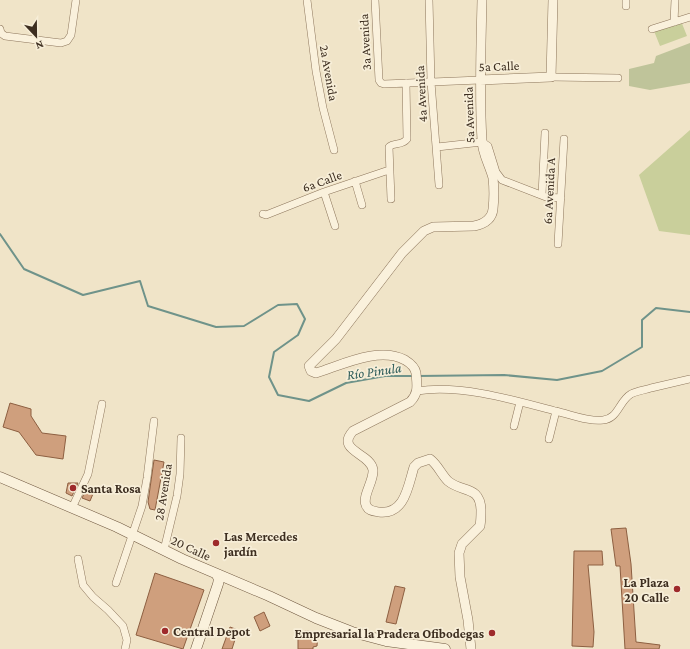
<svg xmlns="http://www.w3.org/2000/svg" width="690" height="649" font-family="'Crimson Pro',serif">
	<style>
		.green { fill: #c9cf9b }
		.cemetery { fill: #bfc49a }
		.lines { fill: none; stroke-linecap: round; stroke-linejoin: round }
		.stream { stroke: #6f938a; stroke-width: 2 }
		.building { fill: #cf9f7d; stroke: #8d5f41 }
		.minor-casing { stroke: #8d765c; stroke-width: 8 }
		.tertiary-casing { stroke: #8d765c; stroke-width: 10 }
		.secondary-casing { stroke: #6f573f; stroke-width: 11 }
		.minor { stroke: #faf1dc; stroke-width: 7 }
		.tertiary { stroke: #faf1dc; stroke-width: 9 }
		.secondary { stroke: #faf1dc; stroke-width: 10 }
		.poi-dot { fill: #9e2a2b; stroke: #f7eed8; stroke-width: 1.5 }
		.labels { text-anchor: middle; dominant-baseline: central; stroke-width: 3.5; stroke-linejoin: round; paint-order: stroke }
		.street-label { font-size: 13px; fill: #3d2e20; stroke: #f7eed8 }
		.poi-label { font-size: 13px; font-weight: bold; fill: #3d2e20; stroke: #f7eed8; text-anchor: start }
		.water-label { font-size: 14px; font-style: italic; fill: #2f5d5a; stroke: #f7eed8 }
	</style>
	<rect width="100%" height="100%" fill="#f0e4c8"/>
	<!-- green -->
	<path class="green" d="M681,21L687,36L660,46L654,31Z
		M690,130V235L659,231L639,175Z"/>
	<!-- cemetery -->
	<path class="cemetery" d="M690,43V83L650,90L629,86V69L654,63L656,56Z"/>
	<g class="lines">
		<!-- stream -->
		<path class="stream" d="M0,234L24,269L83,295L140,281L148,306L216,327L244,326L278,305L297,304L305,319L298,335L274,352L269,377L278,395L309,401L346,383L385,376H414
			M418,376L504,375L557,380L602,371L642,347V320L656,308L690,312"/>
	</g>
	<!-- building -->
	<path class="building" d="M10,403L31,409V416L42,433L66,436L63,459L36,455L19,432L3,427Z
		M154,460L164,462L155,510L150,509L148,502Z
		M68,483H78L72,496L66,493Z
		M88,486L95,489L90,501L82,498Z
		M626,528L631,564L636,642L660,645L659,649H625L620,566H616L611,529Z
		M574,551H602L603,565H588L594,632L593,647L572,646Z
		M155,573L204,590L183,649L136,635Z
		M395,586L405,588L396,624L386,622Z
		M264,612L270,626L260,631L254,617Z
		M230,627L238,630L232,649H222Z
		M305,631L318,632L317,646L313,647V649H298V633Z"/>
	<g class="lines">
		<defs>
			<path id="minor" d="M307,0L316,71L323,108L334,150
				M375,0L379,80L381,83L384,84L480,80
				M429,0L431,82L439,185
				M626,6V0
				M674,22L675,0
				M0,29L1,33L5,36L61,43L67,41L71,35L76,0
				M652,29L690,17
				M551,77L618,78
				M437,147L482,142L488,146L496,172L502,180L546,197L561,198
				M355,181L362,205
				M324,192L335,226
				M542,195L545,133
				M391,199L389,147C394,142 402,146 407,139L406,83
				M263,214L266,215L324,192L389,170
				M558,244L564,139
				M417,391C460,384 514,400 555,411C570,414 588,422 603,420C618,419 619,401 631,394C637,391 645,390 651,388C664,385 677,382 690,379
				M514,426L520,402
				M549,439L556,411
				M72,508L88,474L102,404
				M164,550L177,496L180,474L181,438
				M78,559L83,585L93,597L108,610L123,626L127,640L125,649
				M116,583L142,506L147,478L154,421"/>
			<path id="tertiary" d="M480,80L551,77L553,0
				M471,649L468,620L460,577L459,553L462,544L480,526C481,520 481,515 481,510C480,485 462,493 448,481C441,474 438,465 430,459L418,463L414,467C408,486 405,515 379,512C374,511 368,511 366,505C362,496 374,481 373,470C371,453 335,451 353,431L410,402C419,393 417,385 416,373C415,367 410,363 405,360C379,346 342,365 316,373L311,371L309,366L336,339L402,253L424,231L433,227L474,226C484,224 492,219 493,209C494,200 494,187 493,178C490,166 482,153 482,140C479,94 481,47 482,0"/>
			<path id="secondary" d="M0,477L117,527L182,559L269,596L316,618L352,632L386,641L445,649
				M196,649L218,584L219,579L217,575"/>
		</defs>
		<!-- minor casing -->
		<use href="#minor" class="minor-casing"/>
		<!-- tertiary casing -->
		<use href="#tertiary" class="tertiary-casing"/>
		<!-- secondary casing -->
		<use href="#secondary" class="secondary-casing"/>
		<!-- minor -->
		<use href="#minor" class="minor"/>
		<!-- tertiary -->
		<use href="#tertiary" class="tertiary"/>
		<!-- secondary -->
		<use href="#secondary" class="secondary"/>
	</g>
	<!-- markers -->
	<g class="poi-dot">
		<circle cx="73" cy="488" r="4"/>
		<circle cx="216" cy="543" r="4"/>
		<circle cx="677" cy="589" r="4"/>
		<circle cx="165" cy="631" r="4"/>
		<circle cx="492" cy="633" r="4"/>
	</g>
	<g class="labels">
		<!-- street labels -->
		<g class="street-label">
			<text transform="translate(365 42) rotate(-93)">3a Avenida</text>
			<text transform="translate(499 66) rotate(-2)">5a Calle</text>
			<text transform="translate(329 73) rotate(80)">2a Avenida</text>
			<text transform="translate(421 94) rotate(-93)">4a Avenida</text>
			<text transform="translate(469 115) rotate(-92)">5a Avenida</text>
			<text transform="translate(322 181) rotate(-20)">6a Calle</text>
			<text transform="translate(549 191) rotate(-87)">6a Avenida A</text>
			<text transform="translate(163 492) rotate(-81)">28 Avenida</text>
			<text transform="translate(191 548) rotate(25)">20 Calle</text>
		</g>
		<!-- poi labels -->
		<g class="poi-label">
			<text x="81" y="488">Santa Rosa</text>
			<text x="224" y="536">Las Mercedes<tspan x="224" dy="15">jardín</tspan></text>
			<text x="669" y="582" text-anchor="end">La Plaza<tspan x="669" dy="15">20 Calle</tspan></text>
			<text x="173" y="631">Central Depot</text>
			<text x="484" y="633" text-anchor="end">Empresarial la Pradera Ofibodegas</text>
		</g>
		<!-- water labels -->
		<g class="water-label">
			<text transform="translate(374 371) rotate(-8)">Río Pinula</text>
		</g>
	</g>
	<!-- north arrow -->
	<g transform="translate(36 36) rotate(158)" stroke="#f7eed8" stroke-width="3" paint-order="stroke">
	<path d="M0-3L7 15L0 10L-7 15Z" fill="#3d2e20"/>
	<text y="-6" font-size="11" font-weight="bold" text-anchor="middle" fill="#3d2e20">N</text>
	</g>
</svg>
